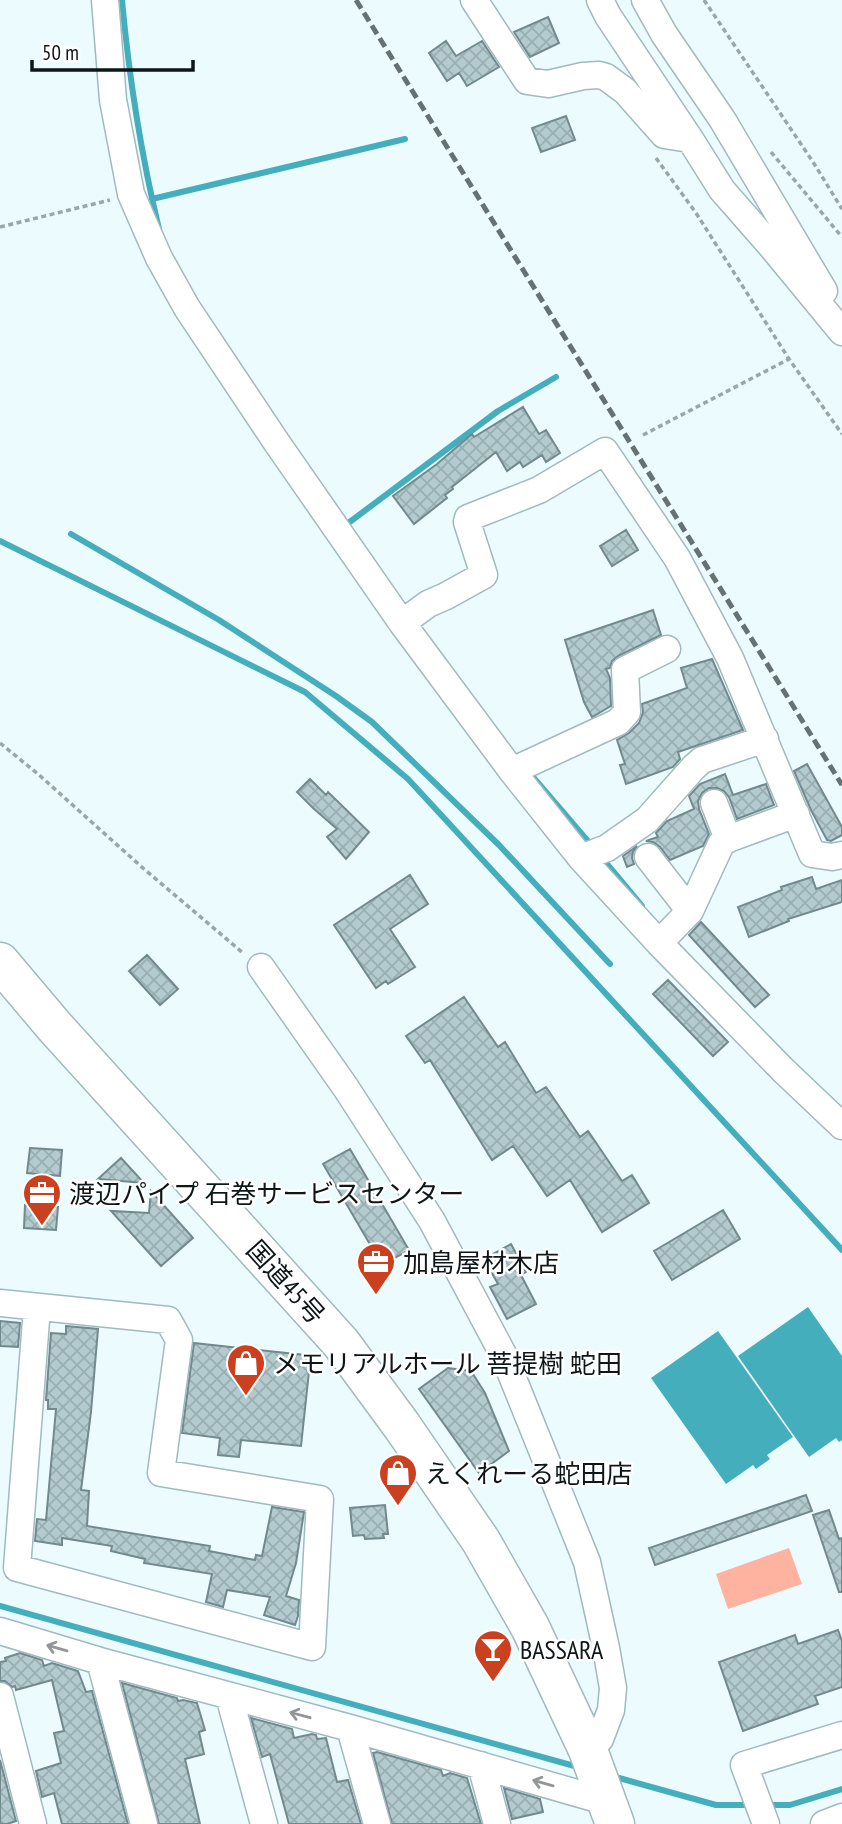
<svg xmlns="http://www.w3.org/2000/svg" width="842" height="1824" font-family="'PT Sans Narrow','Noto Sans JP',sans-serif">
	<style>
		.pitch { fill: #feb3a0 }
		.water { fill: #45aebd }
		.lines { fill: none; stroke-linecap: round; stroke-linejoin: round }
		.stream { stroke: #45aebd; stroke-width: 6 }
		.building { fill: url(#building-cross-hatch); stroke: #72898d; stroke-width: 2 }
		.minor-casing { stroke: #a1babe; stroke-width: 29 }
		.highway-casing { stroke: #a1babe; stroke-width: 41 }
		.path { stroke: #9aa7aa; stroke-width: 3.5; stroke-dasharray: 5 3.5; stroke-linecap: butt }
		.minor { stroke: #fff; stroke-width: 26 }
		.highway { stroke: #fff; stroke-width: 38 }
		.rail { stroke: #667173; stroke-width: 5; stroke-dasharray: 10 5; stroke-linecap: butt }
		.oneway { stroke: #929697 }
		.labels { text-anchor: middle; dominant-baseline: central; stroke-width: 5; stroke-linejoin: round; paint-order: stroke }
		.poi-label { font-size: 26px; fill: #0d1618; stroke: #fff; text-anchor: start }
		.street-label { font-size: 26px; fill: #0d1618; stroke: #fff }
	</style>
	<defs>
		<pattern id="building-cross-hatch" width="8" height="8" patternUnits="userSpaceOnUse" patternTransform="scale(1.75)"><rect width="8" height="8" fill="#b3cbcf"/><path d="M0 0l8 8M0 8l8-8" fill="none" stroke="#99aeb1"/></pattern>
	</defs>
	<rect width="100%" height="100%" fill="#ecfbfe"/>
	<!-- pitch -->
	<path class="pitch" d="M789,1548L802,1584L728,1609L716,1574Z"/>
	<!-- water -->
	<path class="water" d="M808,1307L842,1356V1440L839,1442L836,1438L809,1457L738,1356Z
		M718,1331L793,1437L767,1455L770,1459L756,1469L753,1465L726,1484L651,1378Z"/>
	<g class="lines">
		<!-- stream -->
		<path class="stream" d="M122,0C129,77 141,154 159,229
			M152,199L405,139
			M347,524L498,411L556,377
			M71,534L219,620L336,696L372,722L499,845L610,964
			M0,541L305,692L408,779L842,1250
			M527,770L593,847
			M602,858L642,906
			M0,1606L578,1767
			M612,1776L716,1805H751
			M766,1805H790L842,1789"/>
	</g>
	<!-- building -->
	<path class="building" d="M548,17L559,43L530,57L514,32Z
		M446,41L456,56L482,41L499,67L467,86L459,73L447,81L429,53Z
		M566,116L575,140L541,152L532,128Z
		M523,407L539,434L546,430L560,453L546,462L542,455L523,467L520,462L507,471L496,452L452,487L453,489L445,495L447,498L414,524L393,496L437,464L472,434L474,437Z
		M626,530L638,550L612,566L600,546Z
		M653,610L661,635L618,656L612,661L610,668L606,669L610,678L611,706L592,717L584,702L565,640Z
		M712,659L743,730L678,752L680,759L673,767L626,784L620,765L625,764L617,740L629,733L639,723L643,712L642,704L687,688L681,668Z
		M807,764L842,827V835L831,841L827,840L811,810L794,771Z
		M725,774L733,795L766,784L774,805L737,819L729,797L724,791L717,788H709L702,793L698,801L699,809L709,834L703,846L670,860L660,847L653,842L646,841L658,837L656,833L667,821L694,809L689,796L700,784Z
		M310,779L326,795L328,792L369,832L346,859L327,837L337,829L313,808L297,792Z
		M637,846L633,852L632,858L634,864L627,867L623,856Z
		M410,875L428,904L390,929L415,967L388,984L386,981L376,988L334,925Z
		M812,877L816,889L842,880V902L788,919L789,921L749,937L738,907L782,890L781,887Z
		M701,922L769,995L755,1007L689,935Z
		M147,955L178,989L160,1005L129,971Z
		M668,980L728,1042L713,1056L653,994Z
		M464,997L498,1047L505,1042L536,1093L546,1087L580,1137L588,1131L622,1181L632,1175L649,1203L602,1232L570,1180L547,1196L513,1146L492,1160L430,1060L425,1063L406,1036Z
		M30,1148L62,1150L60,1176L27,1173Z
		M350,1149L409,1250L382,1265L323,1164Z
		M121,1158L144,1183L98,1179Z
		M151,1191L193,1238L161,1266L111,1211L149,1213Z
		M25,1205L58,1207L56,1230L24,1228Z
		M723,1210L740,1239L672,1280L654,1251Z
		M511,1244L526,1272L521,1275L536,1304L507,1319L490,1287L498,1284L484,1259Z
		M0,1321L20,1323L18,1347L0,1346Z
		M66,1326L98,1329L91,1412L81,1490L89,1491L87,1526L210,1546L209,1551L255,1560L256,1555L262,1556L272,1507L304,1512L296,1563L286,1596L299,1600L298,1616L295,1625L264,1615L270,1597L227,1590L223,1607L206,1602L212,1574L144,1563L145,1559L111,1551L112,1546L62,1538V1545L35,1541L37,1519L46,1520L56,1409H48V1400H46L51,1333L66,1334Z
		M194,1343L305,1355L310,1362L301,1446L241,1440L239,1457L218,1455L220,1438L182,1433Z
		M448,1368L471,1371L485,1393L509,1451L479,1473L419,1389Z
		M806,1495L812,1511L655,1565L649,1548Z
		M385,1505L388,1534H383L384,1538L365,1539L364,1535L353,1536L350,1508Z
		M829,1510L839,1539L842,1538V1592H839L813,1515Z
		M838,1630L842,1641V1687L815,1696L818,1704L743,1731L719,1662L795,1635L798,1644Z
		M20,1653L42,1660L44,1666L52,1663L78,1671L86,1692L92,1691L128,1824H62L54,1793L42,1797L36,1771L61,1763L54,1733L64,1731L52,1680L16,1690L15,1686L12,1687L5,1681H0V1662L6,1661L5,1658Z
		M122,1683L177,1698L178,1701L183,1700L197,1703L205,1730L199,1732L204,1754L185,1759L200,1824H159Z
		M251,1718L292,1729L294,1738L312,1734L316,1735L317,1739L326,1738L337,1782L348,1780L361,1824H289L270,1754L262,1757Z
		M377,1752L441,1770L443,1776L450,1773L467,1778L481,1824H392L373,1753Z
		M0,1760L16,1821L7,1824H0Z
		M504,1788L540,1799L543,1812L512,1819Z"/>
	<g class="lines">
		<defs>
			<path id="minor" d="M105,0L113,100L131,194L159,258L187,308L277,443L402,623L512,771L581,858L659,943L783,1070L842,1126
				M474,0L527,81L548,84L583,76L599,75L606,77L625,91L664,135L690,139
				M600,0L608,16L690,139L722,190L772,247L842,332
				M645,0L664,34L722,119L824,291
				M402,623L428,604L446,596L484,575L467,522L468,518L539,490L605,451L677,558L730,658L812,854L832,857L842,855
				M512,771L618,722L627,712L625,670L667,649
				M714,803L728,839
				M648,857L690,911
				M581,858L607,848L647,820L694,767L702,760L765,739
				M659,943L690,911L721,844L728,839L796,814
				M261,967L346,1088L432,1221L504,1356L587,1562L606,1648L613,1688L611,1710L600,1739L588,1750
				M0,1303L168,1320L179,1340L161,1473L320,1499L312,1647L17,1568L37,1307
				M0,1631L100,1661L350,1728L608,1802
				M100,1661L144,1824
				M0,1696L33,1824
				M229,1696L264,1824
				M350,1728L377,1824
				M481,1765L497,1824
				M766,1824L744,1765L842,1735
				M824,1824L842,1817"/>
			<path id="highway" d="M0,962L54,1026L341,1343L402,1426L481,1541L530,1627L588,1750L615,1824"/>
		</defs>
		<!-- minor casing -->
		<use href="#minor" class="minor-casing"/>
		<!-- highway casing -->
		<use href="#highway" class="highway-casing"/>
		<!-- path -->
		<path class="path" d="M704,0L813,162L842,209
			M771,152L842,237
			M656,158L696,213L789,359L842,434
			M0,227L110,200
			M643,435L789,359
			M0,743L38,774L144,869L243,953"/>
		<!-- minor -->
		<use href="#minor" class="minor"/>
		<!-- highway -->
		<use href="#highway" class="highway"/>
		<!-- rail -->
		<path class="rail" d="M356,0L842,785"/>
	</g>
	<!-- one-way arrows -->
	<defs><path id="oneway-shaft" d="M-6 0H5M1.5-3L5.5 0L1.5 3" fill="none" stroke-width="1.6" stroke-linecap="round" stroke-linejoin="round" transform="scale(1.75)"/></defs>
	<g class="oneway">
		<use href="#oneway-shaft" transform="translate(57 1648) rotate(-164)"/>
		<use href="#oneway-shaft" transform="translate(300 1715) rotate(-165)"/>
		<use href="#oneway-shaft" transform="translate(543 1783) rotate(-164)"/>
	</g>
	<!-- icons -->
	<defs>
		<symbol id="office-pin" viewBox="-11 -11 22 30"><path d="M0 17L-7.5 6A9.5 9.5 0 1 1 7.5 6Z" fill="#cb411f" stroke="#fff"/><path d="M-6-3h4V-5.5h4V-3h4V5H-6ZM-1-4.5V-3h2v-1.5ZM-6 0V1H6V0Z" fill="#fff"/></symbol>
		<symbol id="shop-pin" viewBox="-11 -11 22 30"><path d="M0 17L-7.5 6A9.5 9.5 0 1 1 7.5 6Z" fill="#cb411f" stroke="#fff"/><path d="M-5-2.5h2.3a2.7 3.5 0 0 1 5.4 0H5L5.5 6h-11ZM-1.5-2.5h3a1.5 2.3 0 0 0-3 0Z" fill="#fff"/></symbol>
		<symbol id="bar-pin" viewBox="-11 -11 22 30"><path d="M0 17L-7.5 6A9.5 9.5 0 1 1 7.5 6Z" fill="#cb411f" stroke="#fff"/><path d="M-6-5H6L.8 .8V4.5H3.5V6h-7V4.5H-.8V.8Z" fill="#fff"/></symbol>
	</defs>
	<g fill-rule="evenodd">
		<use href="#office-pin" x="20" y="1171" width="44" height="60"/>
		<use href="#office-pin" x="354" y="1240" width="44" height="60"/>
		<use href="#shop-pin" x="224" y="1341" width="44" height="60"/>
		<use href="#shop-pin" x="376" y="1451" width="44" height="60"/>
		<use href="#bar-pin" x="471" y="1627" width="44" height="60"/>
	</g>
	<g class="labels">
		<!-- poi labels -->
		<g class="poi-label">
			<text x="69" y="1193">渡辺パイプ 石巻サービスセンター</text>
			<text x="403" y="1262">加島屋材木店</text>
			<text x="273" y="1363">メモリアルホール 菩提樹 蛇田</text>
			<text x="425" y="1473">えくれーる蛇田店</text>
			<text x="520" y="1649">BASSARA</text>
		</g>
		<!-- street labels -->
		<g class="street-label">
			<text transform="translate(286 1282) rotate(48)">国道45号</text>
		</g>
	</g>
	<!-- scale -->
	<path d="M32 60v10h161v-10" fill="none" stroke="#0d1618" stroke-width="3.5"/>
	<text x="42" y="60" font-size="21" fill="#0d1618" stroke="#ffffff" stroke-width="5" paint-order="stroke">50 m</text>
</svg>
